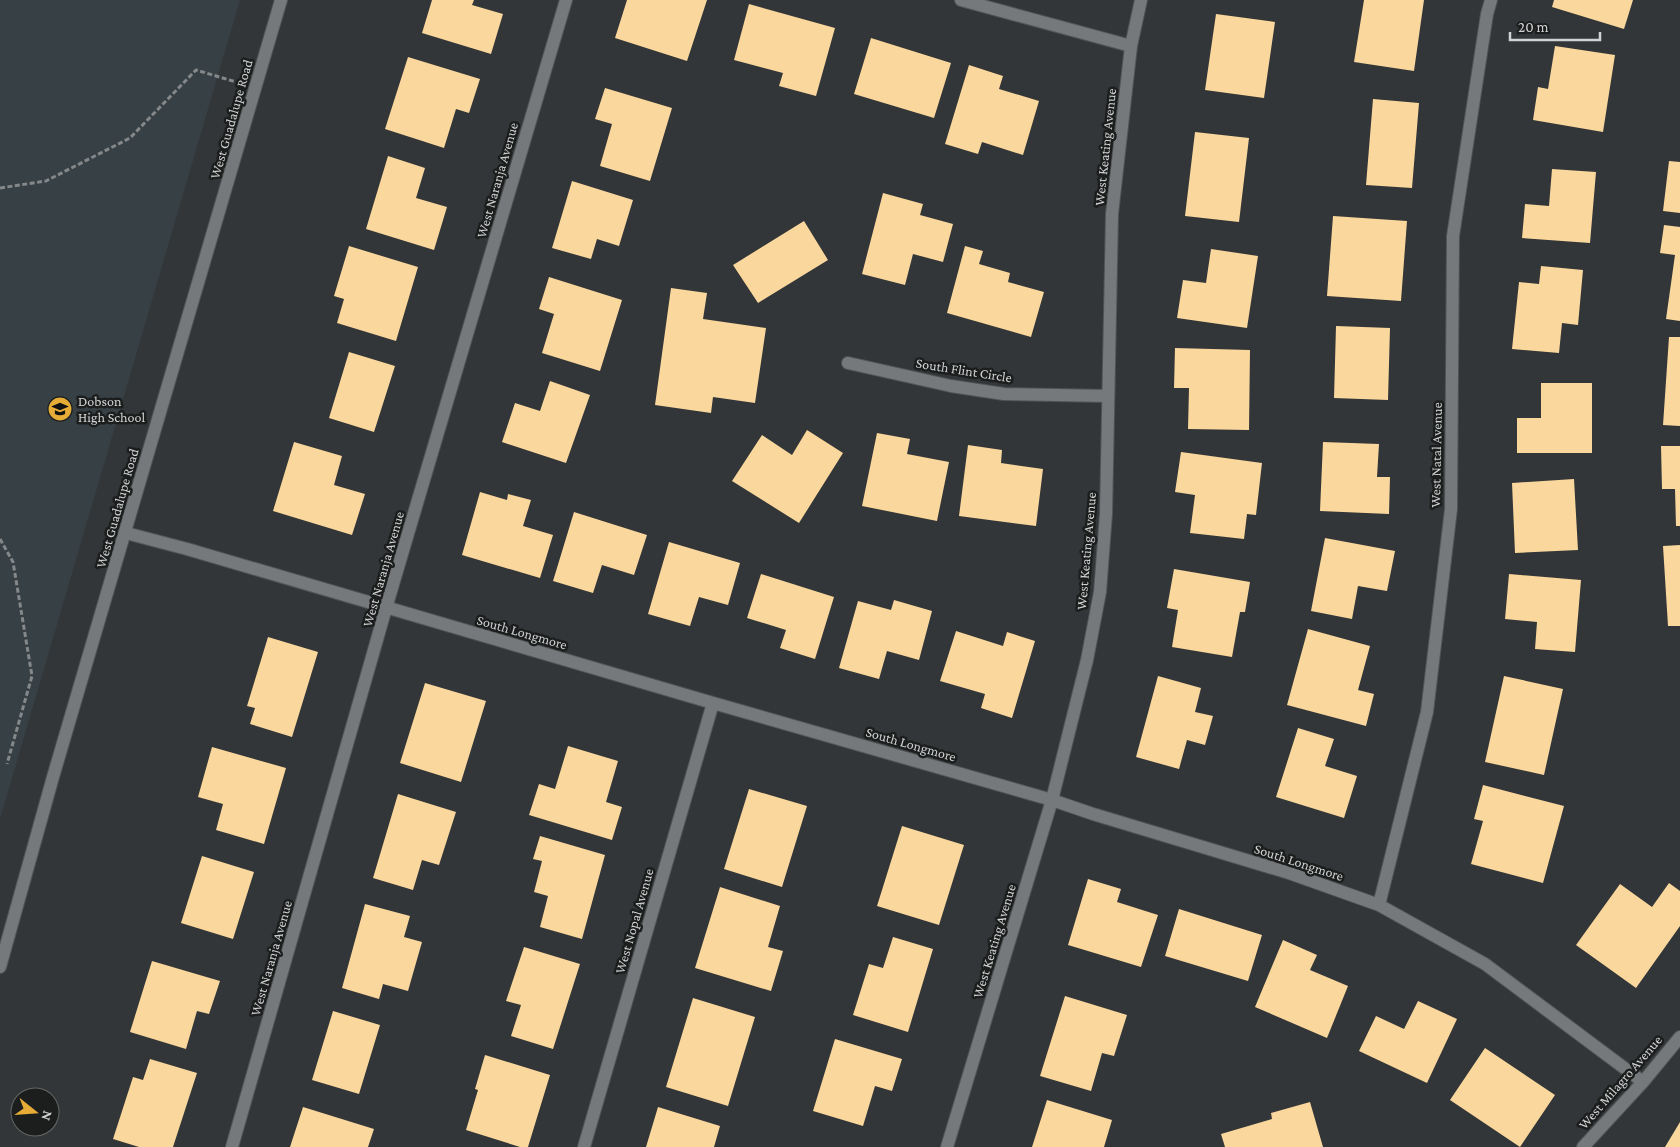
<svg xmlns="http://www.w3.org/2000/svg" width="1680" height="1147" font-family="'Crimson Pro',serif">
	<style>
		.built { fill: #374045 }
		.building { fill: #fad79c }
		.lines { fill: none; stroke-linecap: round; stroke-linejoin: round }
		.street-casing { stroke: #515455; stroke-width: 14 }
		.secondary-casing { stroke: #515455; stroke-width: 14 }
		.path { stroke: #858889; stroke-width: 3; stroke-dasharray: 5 2.5; stroke-linecap: butt }
		.street { stroke: #75797b; stroke-width: 12 }
		.secondary { stroke: #75797b; stroke-width: 12 }
		.labels { text-anchor: middle; dominant-baseline: central; stroke-width: 5; stroke-linejoin: round; paint-order: stroke }
		.street-label { font-size: 14px; fill: #d0d2d3; stroke: #1c1e1e }
		.poi-label { font-size: 14px; fill: #d0d2d3; stroke: #1c1e1e; text-anchor: start }
	</style>
	<rect width="100%" height="100%" fill="#333638"/>
	<!-- built -->
	<path class="built" d="M0,0H240L0,819Z"/>
	<!-- building -->
	<path class="building" d="M432,0H474L472,5L503,14L491,54L422,33Z
		M627,0H707L687,61L615,38Z
		M1364,0H1424L1414,71L1354,62Z
		M1554,0H1633L1624,29L1552,7Z
		M749,4L835,28L816,96L779,86L783,73L734,60Z
		M1216,14L1275,22L1264,98L1205,90Z
		M871,38L951,63L934,118L854,94Z
		M1555,46L1615,55L1603,132L1533,120L1538,87L1548,89Z
		M408,57L480,79L469,113L456,109L444,148L385,129Z
		M969,65L1003,76L999,89L1039,101L1023,155L982,142L978,154L945,144Z
		M605,88L672,108L650,181L600,166L612,124L595,119Z
		M1373,99L1419,103L1412,188L1366,185Z
		M1195,132L1249,138L1239,222L1185,216Z
		M388,156L425,168L416,198L447,207L434,250L366,229Z
		M1669,161L1680,162V213L1663,211Z
		M1552,169L1596,172L1590,243L1522,238L1525,204L1549,206Z
		M572,181L633,200L619,246L597,239L591,259L552,248Z
		M883,193L923,204L920,215L953,224L943,262L913,254L905,285L862,274Z
		M1333,216L1407,221L1401,301L1327,296Z
		M804,221L828,260L758,303L733,265Z
		M1664,225L1680,227V321L1666,319L1675,255L1660,253Z
		M349,246L418,267L396,341L337,323L344,299L334,296Z
		M965,246L983,251L979,264L1010,273L1008,282L1044,292L1031,337L947,313Z
		M1211,249L1258,256L1247,328L1177,318L1183,280L1206,283Z
		M1541,266L1583,270L1578,325L1562,323L1559,353L1512,349L1519,282L1539,284Z
		M549,277L622,300L600,371L542,353L554,314L539,309Z
		M671,288L707,293L703,319L766,328L755,403L713,397L711,413L655,405Z
		M1336,326L1390,328L1388,400L1334,398Z
		M1669,337H1680V426L1663,425Z
		M1175,348L1250,350L1249,430L1188,429L1189,388H1174Z
		M349,352L395,366L374,432L329,418Z
		M550,381L590,395L566,463L502,442L515,403L540,411Z
		M1541,383H1592V453H1517V418H1541Z
		M807,430L843,453L799,523L732,481L762,435L792,455Z
		M877,433L910,439L907,454L949,462L937,521L862,506Z
		M294,442L342,456L334,485L365,494L352,535L273,511Z
		M1323,442L1379,444L1377,477H1390L1389,514L1320,511Z
		M968,445L1002,450L1001,463L1043,469L1036,526L959,516Z
		M1661,446H1680V526H1676L1675,489H1662Z
		M1181,452L1262,463L1256,515L1247,514L1244,539L1190,533L1195,495L1175,492Z
		M1574,479L1578,550L1515,553L1512,483Z
		M480,492L507,500L508,494L531,500L523,526L553,535L540,578L462,555Z
		M574,512L647,535L634,575L602,565L593,593L553,581Z
		M1325,538L1395,551L1387,591L1358,586L1352,619L1311,611Z
		M669,542L740,563L728,605L699,597L690,626L648,614Z
		M1680,545V626H1668L1663,546Z
		M1174,569L1250,582L1245,612H1240L1232,657L1172,647L1178,610L1167,608Z
		M761,574L834,597L815,659L780,648L786,630L747,618Z
		M1509,574L1581,580L1575,652L1535,649L1537,622L1505,619Z
		M894,600L932,611L919,660L887,651L879,679L839,668L858,601L891,610Z
		M1308,629L1370,646L1358,690L1374,694L1366,726L1287,705Z
		M956,631L1003,646L1007,632L1035,641L1012,718L981,708L985,694L940,681Z
		M268,637L318,652L292,737L250,724L255,708L247,706Z
		M1158,676L1201,688L1195,712L1213,716L1205,745L1187,740L1179,769L1136,757Z
		M1504,676L1563,689L1544,775L1485,762Z
		M425,683L486,701L461,782L400,763Z
		M1298,728L1334,739L1325,766L1357,776L1344,818L1276,797Z
		M568,746L618,761L606,802L622,807L612,840L529,815L539,784L555,789Z
		M212,747L286,768L264,844L216,830L223,804L198,797Z
		M1483,785L1564,806L1543,883L1471,864L1483,821L1474,819Z
		M749,789L807,806L782,887L724,869Z
		M398,794L456,812L439,865L422,860L413,890L373,878Z
		M902,826L964,845L939,925L877,906Z
		M540,836L605,855L582,939L540,927L548,896L534,892L542,861L533,859Z
		M202,856L254,872L233,939L181,923Z
		M1088,879L1121,889L1117,902L1158,915L1141,967L1068,945Z
		M1669,883L1680,891V926L1636,988L1576,945L1620,884L1652,907Z
		M720,887L780,906L768,947L783,951L771,991L695,968Z
		M365,904L410,916L404,937L422,942L408,991L383,984L379,999L342,988Z
		M1179,909L1262,935L1248,981L1165,956Z
		M893,937L933,949L908,1032L853,1015L869,964L883,968Z
		M1283,940L1317,955L1310,970L1348,986L1327,1038L1255,1007Z
		M524,947L580,964L553,1049L511,1036L521,1005L506,1001Z
		M152,961L220,981L209,1014L197,1011L186,1049L130,1032Z
		M1065,996L1127,1015L1114,1056L1102,1053L1091,1091L1040,1076Z
		M693,998L755,1017L728,1106L666,1087Z
		M1418,1001L1457,1019L1427,1083L1359,1051L1376,1016L1404,1029Z
		M333,1011L380,1025L359,1094L312,1080Z
		M835,1039L902,1059L892,1091L875,1086L863,1126L813,1111Z
		M1485,1048L1555,1095L1520,1147L1450,1100Z
		M485,1055L550,1075L528,1147H520L466,1130L478,1090L475,1089Z
		M150,1059L197,1073L173,1147H139L113,1139L133,1077L143,1080Z
		M1047,1100L1112,1120L1104,1147H1032Z
		M1310,1102L1323,1147H1225L1221,1134L1272,1119L1271,1113Z
		M303,1107L374,1129L368,1147H290Z
		M658,1107L720,1126L714,1147H646Z
		M1680,1122V1147H1665Z"/>
	<g class="lines">
		<defs>
			<path id="street" d="M961,0L1131,46
				M848,363L951,386L1004,394L1108,396
				M126,533L187,549L713,703L1052,800L1093,814L1289,873L1379,905L1485,964L1643,1082
				M1379,905L1427,712L1451,509L1453,236L1487,14L1491,0
				M232,1147L386,608L566,0
				M584,1147L713,703
				M1583,1147L1643,1082L1680,1037"/>
			<path id="secondary" d="M0,967L53,777L281,0
				M947,1147L1052,800L1087,660L1100,592L1106,514L1112,214L1131,46L1141,0"/>
		</defs>
		<!-- street casing -->
		<use href="#street" class="street-casing"/>
		<!-- secondary casing -->
		<use href="#secondary" class="secondary-casing"/>
		<!-- path -->
		<path class="path" d="M0,188L46,181L130,138L196,70L236,82
			M0,539L13,562L32,676L7,764"/>
		<!-- street -->
		<use href="#street" class="street"/>
		<!-- secondary -->
		<use href="#secondary" class="secondary"/>
	</g>
	<!-- icons -->
	<defs>
		<symbol id="school-disc" viewBox="-11 -11 22 22"><circle r="9.5" fill="#e7ac37" stroke="#1c1e1e"/><path d="M0-5L7-2L0 1L-7-2ZM-4 1L0 2.5L4 1V4Q0 6-4 4Z" fill="#111"/></symbol>
	</defs>
	<g fill-rule="evenodd">
		<use href="#school-disc" x="46" y="395" width="28" height="28"/>
	</g>
	<g class="labels">
		<!-- street labels -->
		<g class="street-label">
			<text transform="translate(231 119) rotate(-74)">West Guadalupe Road</text>
			<text transform="translate(1105 147) rotate(-84)">West Keating Avenue</text>
			<text transform="translate(497 180) rotate(-74)">West Naranja Avenue</text>
			<text transform="translate(964 370) rotate(9)">South Flint Circle</text>
			<text transform="translate(1436 455) rotate(-89)">West Natal Avenue</text>
			<text transform="translate(117 508) rotate(-74)">West Guadalupe Road</text>
			<text transform="translate(1086 551) rotate(-85)">West Keating Avenue</text>
			<text transform="translate(383 569) rotate(-74)">West Naranja Avenue</text>
			<text transform="translate(522 632) rotate(16)">South Longmore</text>
			<text transform="translate(911 744) rotate(16)">South Longmore</text>
			<text transform="translate(1299 862) rotate(18)">South Longmore</text>
			<text transform="translate(634 921) rotate(-74)">West Nopal Avenue</text>
			<text transform="translate(994 941) rotate(-73)">West Keating Avenue</text>
			<text transform="translate(271 958) rotate(-74)">West Naranja Avenue</text>
			<text transform="translate(1620 1082) rotate(-49)">West Milagro Avenue</text>
		</g>
		<!-- poi labels -->
		<g class="poi-label">
			<text x="78" y="401">Dobson<tspan x="78" dy="16">High School</tspan></text>
		</g>
	</g>
	<!-- north arrow -->
	<g transform="translate(35 1112) rotate(107)"><circle r="24" fill="#1c1e1e" stroke="#646666"/>
	<path d="M0-4L9 19L0 12L-9 19Z" fill="#e7ac37"/>
	<text y="-8" font-size="14" font-weight="bold" text-anchor="middle" fill="#d0d2d3">N</text>
	</g>
	<!-- scale -->
	<path d="M1510 32v8h90v-8" fill="none" stroke="#d0d2d3" stroke-width="2.5"/>
	<text x="1518" y="32" font-size="15" fill="#d0d2d3" stroke="#1c1e1e" stroke-width="4" paint-order="stroke">20 m</text>
</svg>
